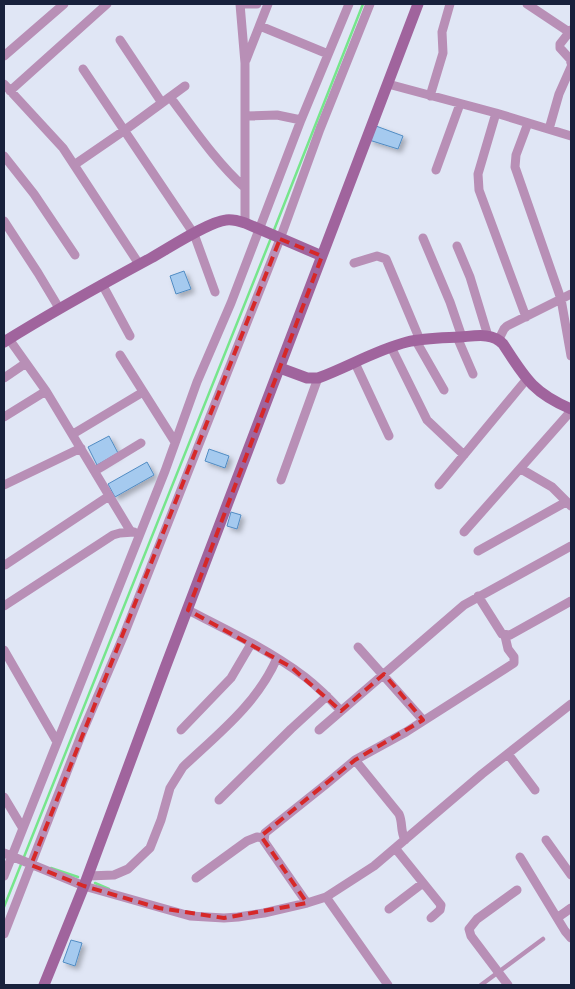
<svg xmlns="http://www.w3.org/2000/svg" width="575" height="989" font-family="Mulish,sans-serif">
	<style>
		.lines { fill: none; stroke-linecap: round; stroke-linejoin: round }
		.stream { stroke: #76e68c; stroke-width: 2.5 }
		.building { fill: #a5caef; stroke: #518cc3; filter: url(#shadow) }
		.lane { stroke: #b88fb6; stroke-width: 4.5 }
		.street { stroke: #b88fb6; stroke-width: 9 }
		.secondary { stroke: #a0649d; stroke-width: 11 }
		.marked { fill: none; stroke: #d62828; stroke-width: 4; stroke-dasharray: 10 6; stroke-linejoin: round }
	</style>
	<defs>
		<filter id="shadow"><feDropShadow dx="3.5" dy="3.5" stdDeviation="2.5" flood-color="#0004"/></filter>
	</defs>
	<rect width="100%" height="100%" fill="#e0e6f5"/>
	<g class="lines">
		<!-- stream -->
		<path class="stream" d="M274,230L363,4
			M51,868L78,877
			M95,883L109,889
			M4,907L271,238"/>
	</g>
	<!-- building -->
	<path class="building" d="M376,126L403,136L398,149L369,140Z
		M184,271L191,289L176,294L170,276Z
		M109,436L118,453L97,465L88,447Z
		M209,449L229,456L225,468L205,461Z
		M147,462L154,475L115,497L108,484Z
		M231,512L241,515L237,529L227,526Z
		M71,940L82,943L75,966L63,962Z"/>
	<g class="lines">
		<!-- lane -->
		<path class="lane" d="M481,985L543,939"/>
		<!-- street -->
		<path class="street" d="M240,4L245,63V223
			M240,4H257
			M527,4L569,32
			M260,26L328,54
			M571,30L560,44V48L570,59L571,63
			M120,40L162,103
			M4,56L64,4
			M246,60L268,4
			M83,69L194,234L215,292
			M4,84L63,148L139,264
			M388,84L496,113L571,136
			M10,91L107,4
			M430,96L443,53L442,32L450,4
			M170,97C194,129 216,162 245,188
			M496,113L478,174L479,190L526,317
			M245,116L277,115L301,120
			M528,123L516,155L515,167L561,299L571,356
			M549,129L559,94L571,67
			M4,156L34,194L75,255
			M74,165L125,130L185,86
			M436,170L460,104
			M4,221L38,273L59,308
			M423,238L450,302L462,337
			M457,246L470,277L488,336
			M354,263L377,256L386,259L420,340
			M102,284L130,336
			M457,337L473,374
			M9,339L46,391L131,532
			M499,339L504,329L507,326L571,294
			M416,341L444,390
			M391,347L427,420L464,455
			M120,355L175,442
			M355,363L389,436
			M4,378L26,363
			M4,417L46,391
			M73,434L143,392
			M521,469L552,487L571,506
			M95,471L141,443
			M281,480L318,378
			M4,485L81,448
			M439,485L526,380
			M464,532L571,411
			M478,551L566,502
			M5,565L109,496
			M478,596L502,634L510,635L571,601
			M4,606L113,535L120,533L134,532
			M188,610C227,630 269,650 305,677C318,687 330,699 341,711
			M358,647L423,720
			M4,650L57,742
			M181,730L231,678L251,644
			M319,730L464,605L571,546
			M508,754L535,790
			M355,760L399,814C403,823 400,830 405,840
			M4,797L22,827
			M219,800L291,729L327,696
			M546,840L571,875
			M395,848L441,905L440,910L431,918
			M4,853L84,886L190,916L224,918L238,917L264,913L307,903L326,897L374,866L482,774L571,704
			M520,857L565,931L571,938
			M4,876L165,471L197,382L231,303L301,120L349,4
			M88,876L114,875L128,869L150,848L161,820L170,788L183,767C218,734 257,704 277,658
			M196,878L247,841L257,837L264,838
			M326,897L388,985
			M307,903L264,841L265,833L325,785L355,760L406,732L514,663V657L508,649L505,636
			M389,909L423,883
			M557,918L571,908
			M4,934L82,733L123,637L280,239L320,129L370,4
			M508,985L471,936L469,929L477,919L517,890"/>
		<!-- secondary -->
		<path class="secondary" d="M4,342C52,312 101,285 151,258C169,248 208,222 226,220C233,219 239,221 245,223L322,256
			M280,368L307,378H318C348,367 376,350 407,342C424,338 442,338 460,337C475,336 492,332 503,344C525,378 533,393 571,409
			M44,985L84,886L165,668L418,4"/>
	</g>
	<!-- marked area -->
	<path class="marked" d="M280,239L322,256L188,610L291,667L341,711L384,674L423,720L355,760L261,836L307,903L224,918L159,908L84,886L31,865Z"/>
	<!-- border -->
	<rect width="575" height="989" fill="none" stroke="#18213c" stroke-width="10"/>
</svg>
